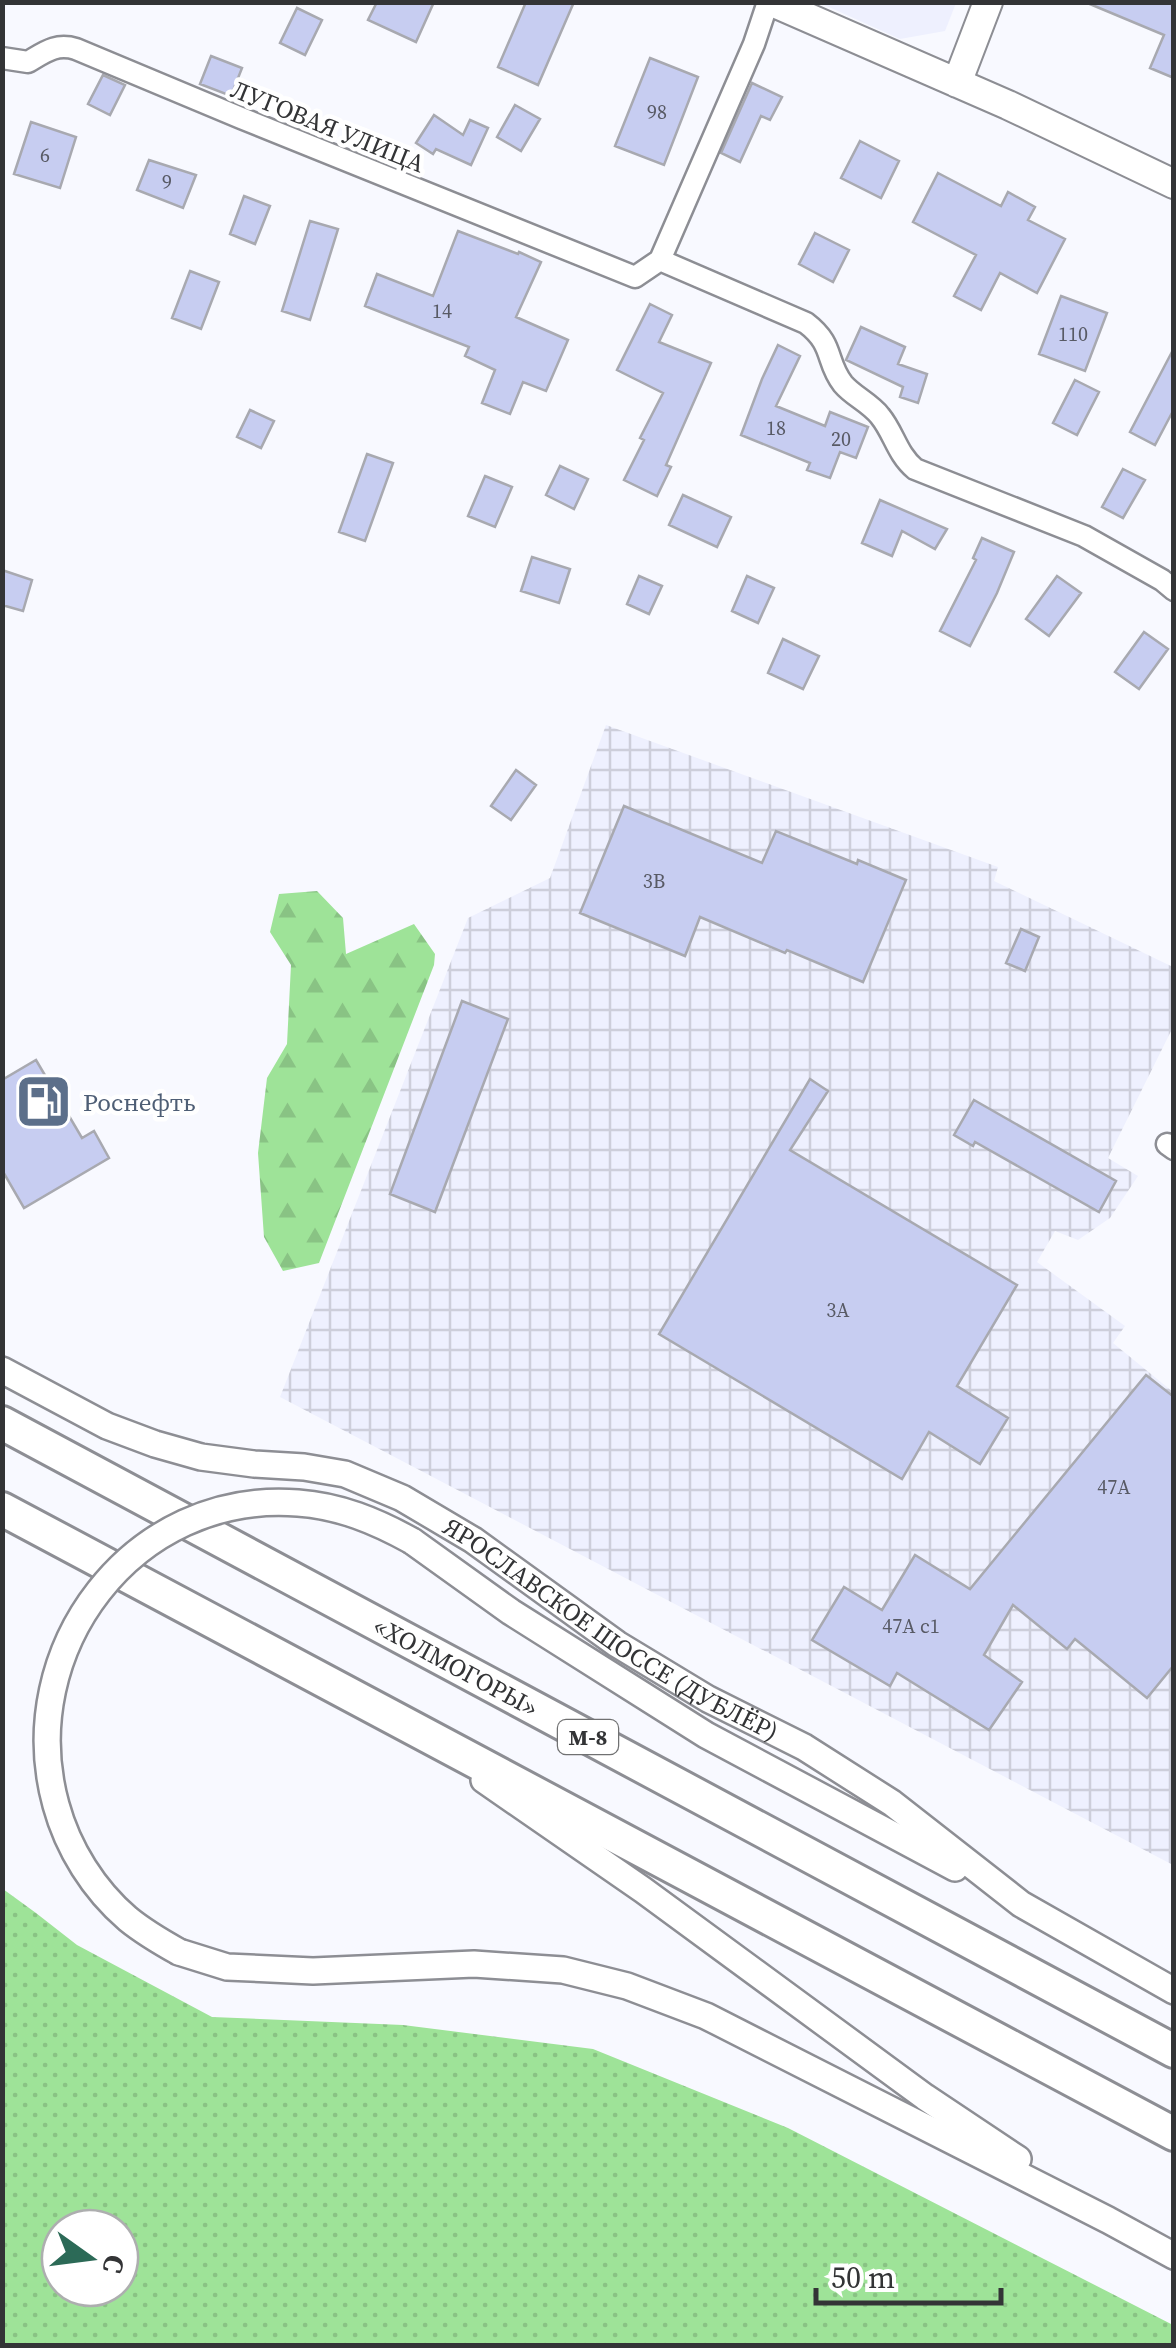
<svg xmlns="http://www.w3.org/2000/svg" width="1176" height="2348" font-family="'Source Serif 4',serif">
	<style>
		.built { fill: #eef0fe }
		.industrial { fill: url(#industrial-grid) }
		.green { fill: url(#green-dots); fill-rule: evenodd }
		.forest { fill: url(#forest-firs) }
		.building { fill: #c7cdf1; stroke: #a8a9b0; stroke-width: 2.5 }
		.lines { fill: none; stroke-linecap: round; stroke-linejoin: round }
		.minor-casing { stroke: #8d8e94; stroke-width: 25 }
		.tertiary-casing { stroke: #8d8e94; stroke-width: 30 }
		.secondary-casing { stroke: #8d8e94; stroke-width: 32 }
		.trunk-casing { stroke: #8d8e94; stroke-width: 38 }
		.minor { stroke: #fff; stroke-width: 20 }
		.tertiary { stroke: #fff; stroke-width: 25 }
		.secondary { stroke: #fff; stroke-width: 28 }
		.trunk { stroke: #fff; stroke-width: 32 }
		.tertiary-bridge-casing { stroke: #8d8e94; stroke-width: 30; stroke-linecap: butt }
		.tertiary-bridge { stroke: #fff; stroke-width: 25 }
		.labels { text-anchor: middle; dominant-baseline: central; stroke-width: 9; stroke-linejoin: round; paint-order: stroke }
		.number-label { font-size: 20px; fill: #585a65 }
		.shield { fill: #fff; stroke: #707172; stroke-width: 2.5 }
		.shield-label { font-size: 22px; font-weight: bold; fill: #333436 }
		.street-label { font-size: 25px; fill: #333436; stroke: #fff }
		.service-label { font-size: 25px; fill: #4e5e75; stroke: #fff; text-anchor: start }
	</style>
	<defs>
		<pattern id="industrial-grid" width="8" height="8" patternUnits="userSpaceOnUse" patternTransform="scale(2.5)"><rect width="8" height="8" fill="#eef0fe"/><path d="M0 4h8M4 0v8" fill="none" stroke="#cdceda"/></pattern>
		<pattern id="green-dots" width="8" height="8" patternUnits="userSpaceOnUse" patternTransform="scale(2.5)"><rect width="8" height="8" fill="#9ee398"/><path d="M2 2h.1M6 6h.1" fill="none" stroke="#89c384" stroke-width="1.8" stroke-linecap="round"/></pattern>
		<pattern id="forest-firs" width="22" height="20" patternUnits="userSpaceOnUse" patternTransform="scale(2.5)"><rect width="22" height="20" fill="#9ee398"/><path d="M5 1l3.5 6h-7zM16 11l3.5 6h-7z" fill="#89c384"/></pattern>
	</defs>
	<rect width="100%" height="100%" fill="#f8f9ff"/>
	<!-- built -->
	<path class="built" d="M820,3H956L945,31L900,39Z"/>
	<!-- industrial -->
	<path class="industrial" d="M606,725L998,867L994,881L1173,967V1027L1108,1158L1138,1176L1110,1218L1078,1240L1055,1231L1037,1262L1125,1326L1113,1343L1173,1392V1865L280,1397L468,918L550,878Z"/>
	<!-- green -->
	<path class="green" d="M3,1889L36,1913L77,1945L212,2017L403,2025L593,2049L788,2128L1173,2325V2345H3ZM60,2228H120V2288H60Z"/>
	<!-- forest -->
	<path class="forest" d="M317,891L343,918L346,954L414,924L435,954L434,965L319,1263L283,1271L264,1237L258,1153L267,1078L287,1044L291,965L270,932L279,894Z"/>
	<!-- building -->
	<path class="building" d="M377,2H434L416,42L368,20Z
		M526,2H574L538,85L498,67Z
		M1085,2H1174V78L1150,68L1164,35Z
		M297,8L322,20L305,55L280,43Z
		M211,56L242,68L231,96L200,84Z
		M650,58L698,77L664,165L615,146Z
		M103,75L125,85L110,115L88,104Z
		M752,83L782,97L770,120L761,116L740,162L721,153Z
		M515,105L540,119L521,151L497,137Z
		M434,115L463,135L470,120L488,128L471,165L436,149L433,154L416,143Z
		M31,122L76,137L60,188L14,174Z
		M860,141L899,161L881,198L841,178Z
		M149,160L196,175L183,208L137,190Z
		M938,173L1001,206L1008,192L1035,207L1028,220L1065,239L1037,293L1000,273L981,310L954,296L976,255L913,222Z
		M244,196L270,206L255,244L230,234Z
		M310,221L338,229L310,320L282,311Z
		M458,231L518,254L519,252L541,262L516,317L568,340L546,391L523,382L510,414L482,403L495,370L465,356L469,347L365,306L377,274L433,296Z
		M815,233L849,250L833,282L799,264Z
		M190,271L219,282L201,329L172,318Z
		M1061,296L1107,313L1085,371L1039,354Z
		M650,304L672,315L659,342L711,363L666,465L671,467L657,496L624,480L644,440L640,438L663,393L617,370Z
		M861,327L905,347L898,364L927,374L918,403L900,397L903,387L846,360Z
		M778,345L800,356L776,406L825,426L830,412L868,427L856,458L840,452L830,478L807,470L810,463L741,435L762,379Z
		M1174,348V409L1155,445L1130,432Z
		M1075,380L1099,392L1077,435L1053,423Z
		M250,410L274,421L261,448L237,437Z
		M367,454L393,463L365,541L339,532Z
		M560,466L588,479L574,509L546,495Z
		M1123,469L1145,480L1123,518L1102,507Z
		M485,476L512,487L495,527L468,516Z
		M683,495L731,517L717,547L669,525Z
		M880,500L947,529L935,549L902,531L892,556L862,543Z
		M982,538L1014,552L997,593L970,646L940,631L976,560L973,558Z
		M532,557L570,569L559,603L521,591Z
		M2,570L32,580L23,611L2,605Z
		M639,576L662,586L649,614L627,604Z
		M747,576L774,588L758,623L732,611Z
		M1057,576L1081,593L1049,636L1026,619Z
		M1144,632L1168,649L1139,689L1115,672Z
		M783,639L819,656L803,689L768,673Z
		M516,770L536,785L511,820L491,806Z
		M624,806L762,863L776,831L857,864L858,860L906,880L863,982L787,950L785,953L700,917L685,956L580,913Z
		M1021,929L1039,937L1025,971L1006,963Z
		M462,1001L508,1019L435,1212L390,1194Z
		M36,1060L82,1138L94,1131L109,1158L24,1208L2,1170V1080Z
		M810,1079L828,1091L790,1150L1017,1285L957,1386L1008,1418L980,1464L929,1432L902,1479L659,1334Z
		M974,1100L1116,1181L1099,1212L975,1142L973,1146L954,1135Z
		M1146,1375L1174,1397V1665L1147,1698L1075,1639L1067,1649L1013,1605L984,1655L1022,1682L989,1730L897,1673L890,1686L812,1640L844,1587L882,1610L915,1555L970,1589Z"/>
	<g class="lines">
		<defs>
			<path id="minor" d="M2,58L28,62C45,52 56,43 76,49L241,118L635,277L660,260L754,44L768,2
				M660,260L806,323C835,345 825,361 843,384C853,396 870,403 880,416C894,433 897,454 915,469L1084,536L1162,580L1174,590
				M1167,1144L1174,1149"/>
			<g id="tertiary">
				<path id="s1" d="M2,1370L107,1426L155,1444L201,1457L254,1464L304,1467L345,1474L402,1498L473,1540L617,1644L708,1699L804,1747L892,1803L1021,1904L1174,1991"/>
				<path d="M412,1541L511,1612L706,1735L955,1868"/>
				<path d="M484,1780L643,1890L925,2097L1018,2159"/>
				<path d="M179,1952L227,1967L313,1971L474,1964L563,1970L627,1986L706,2016L1108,2220L1174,2256"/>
			</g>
			<path id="secondary" d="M772,2L1008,105L1174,184
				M957,83L988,2"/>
			<g id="trunk">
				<path id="s2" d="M2,1423L1174,2051"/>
				<path d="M2,1509L1174,2134"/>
			</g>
		</defs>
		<!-- minor casing -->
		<use href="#minor" class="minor-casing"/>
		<!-- tertiary casing -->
		<use href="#tertiary" class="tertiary-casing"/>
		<!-- secondary casing -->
		<use href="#secondary" class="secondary-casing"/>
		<!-- trunk casing -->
		<use href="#trunk" class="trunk-casing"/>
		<!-- minor -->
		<use href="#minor" class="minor"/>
		<!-- tertiary -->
		<use href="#tertiary" class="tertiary"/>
		<!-- secondary -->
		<use href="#secondary" class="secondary"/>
		<!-- trunk -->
		<use href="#trunk" class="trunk"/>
		<defs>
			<path id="tertiary-bridge" d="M179,1952C161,1942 144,1932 128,1919C94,1890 68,1849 56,1805C13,1650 133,1490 298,1503C340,1506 376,1521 412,1541"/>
		</defs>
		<!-- tertiary-bridge casing -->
		<use href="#tertiary-bridge" class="tertiary-bridge-casing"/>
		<!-- tertiary-bridge -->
		<use href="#tertiary-bridge" class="tertiary-bridge"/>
	</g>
	<!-- icons -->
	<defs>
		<symbol id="fuel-square" viewBox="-11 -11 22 22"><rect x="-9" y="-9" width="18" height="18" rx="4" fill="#5c6f8a" stroke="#fff"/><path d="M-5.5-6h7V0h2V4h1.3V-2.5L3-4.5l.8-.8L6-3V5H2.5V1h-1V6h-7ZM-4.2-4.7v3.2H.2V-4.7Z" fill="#fff"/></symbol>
	</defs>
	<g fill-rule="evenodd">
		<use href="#fuel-square" x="12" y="1070" width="63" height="63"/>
	</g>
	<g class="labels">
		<!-- number labels -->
		<g class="number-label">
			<text x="657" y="112">98</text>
			<text x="45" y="155">6</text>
			<text x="167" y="182">9</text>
			<text x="442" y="311">14</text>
			<text x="1073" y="334">110</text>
			<text x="776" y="428">18</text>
			<text x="841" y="439">20</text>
			<text x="654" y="881">3В</text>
			<text x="838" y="1310">3А</text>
			<text x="1114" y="1487">47А</text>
			<text x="911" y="1626">47А с1</text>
		</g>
		<!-- shield labels -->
		<rect class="shield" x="558" y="1720" width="60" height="34" rx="8"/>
		<g class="shield-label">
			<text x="588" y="1737">М-8</text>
		</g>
		<!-- street labels -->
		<g class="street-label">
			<text transform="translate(328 126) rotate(22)">ЛУГОВАЯ УЛИЦА</text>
			<text stroke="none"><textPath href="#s1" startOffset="672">ЯРОСЛАВСКОЕ ШОССЕ (ДУБЛЁР)</textPath></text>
			<text stroke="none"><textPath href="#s2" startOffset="515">«ХОЛМОГОРЫ»</textPath></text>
		</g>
		<!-- service labels -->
		<g class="service-label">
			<text x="83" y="1102">Роснефть</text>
		</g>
	</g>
	<!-- border -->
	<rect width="1176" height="2348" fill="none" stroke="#333436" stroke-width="10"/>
	<!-- north arrow -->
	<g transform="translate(90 2258) rotate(104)"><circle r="48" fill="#ffffff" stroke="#adaeaf" stroke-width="2.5"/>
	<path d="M0-8L18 38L0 25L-18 38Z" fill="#2c6a57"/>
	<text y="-15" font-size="28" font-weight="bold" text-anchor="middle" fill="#333436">С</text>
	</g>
	<!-- scale -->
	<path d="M816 2288v15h185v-15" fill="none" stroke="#333436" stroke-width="5"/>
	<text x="831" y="2288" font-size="30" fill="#333436" stroke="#ffffff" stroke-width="8" paint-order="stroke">50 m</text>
</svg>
